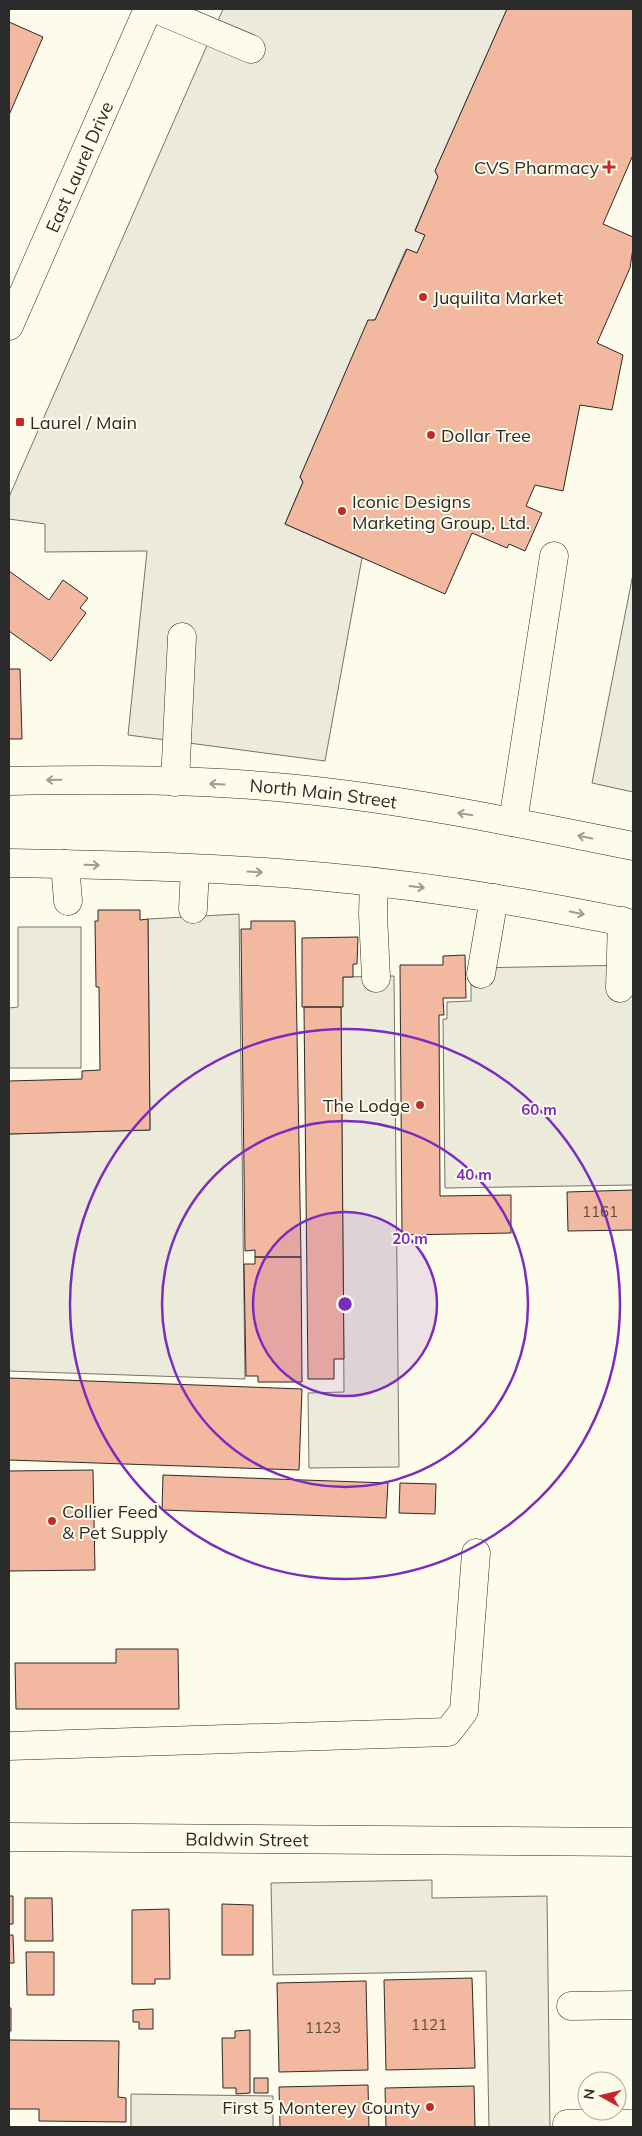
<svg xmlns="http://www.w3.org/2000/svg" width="642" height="2136" font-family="Mulish,sans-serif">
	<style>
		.green { fill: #ecebdb; stroke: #74746e }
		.parking { fill: #eceadb; stroke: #74746e }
		.building { fill: #f2b8a0; stroke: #2b2b2b }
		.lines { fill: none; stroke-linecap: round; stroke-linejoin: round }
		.minor-casing { stroke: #2b2b2b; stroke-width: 29 }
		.major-casing { stroke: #2b2b2b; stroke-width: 29 }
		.minor { stroke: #fdfbea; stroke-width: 28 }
		.major { stroke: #fdfbea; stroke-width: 28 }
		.oneway { stroke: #9e9d94 }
		.ring { fill: none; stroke: #7b2cbf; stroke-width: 2.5 }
		.poi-dot { fill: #c62828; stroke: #fdfbea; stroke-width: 2 }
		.labels { text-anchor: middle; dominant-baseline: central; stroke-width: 4; stroke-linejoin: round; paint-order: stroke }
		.number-label { font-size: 15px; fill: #5d4e48 }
		.street-label { font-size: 18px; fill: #2b2b2b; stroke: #fdfbea }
		.poi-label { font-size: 18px; fill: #2b2b2b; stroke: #fdfbea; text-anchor: start }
		.centre { fill: #7b2cbf; stroke: #fdfbea; stroke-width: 2.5 }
		.ring-label { font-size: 15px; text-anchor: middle; font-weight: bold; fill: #7b2cbf; stroke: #fdfbea; stroke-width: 4; stroke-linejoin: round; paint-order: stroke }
	</style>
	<rect width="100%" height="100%" fill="#fdfbea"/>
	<!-- green -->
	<path class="green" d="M633,574V792L592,783Z"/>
	<!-- parking -->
	<path class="parking" d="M223,9H507L435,171L438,177L415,230L425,235L417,253L406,249L375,320L368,321L300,477L303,482L285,524L362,558L325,761L128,735L147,551L45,552V524L9,519V497Z
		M239,914L245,1379L9,1371V1134L150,1130L148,919Z
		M18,927H81V1068H9V1008L18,1007Z
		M633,965V1185L445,1188L443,1019H447V1002L471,1001V968Z
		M394,976L399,1467L309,1468L308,1393L344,1392L341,1007L343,977Z
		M432,1880V1898L547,1896L550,2127H489L486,1971L273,1975L271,1883Z
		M131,2094L273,2096V2127H131Z"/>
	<!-- building -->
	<path class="building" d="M507,9H633V155L603,224L633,237V248L630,268L597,343L623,355L612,410L580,405L563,491L535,485L526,506L542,513L525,551L509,544L507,548L472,533L445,594L285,524L303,482L300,477L368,320H375L407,249L417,253L425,235L415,231L438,177L435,171Z
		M9,22L43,37L9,115Z
		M9,571L49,600L63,580L88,598L80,608L86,613L51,661L9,631Z
		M9,669H20L22,739H9Z
		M98,910H140V920L148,919L150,1130L9,1134V1081L82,1079V1071L100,1070L99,987H96L95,921H98Z
		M251,921H295L301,1257H255V1250L245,1251L241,929H251Z
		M358,937L357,964H353V977H343V1007H302V938Z
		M465,955L466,998H443L444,1015H439L440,1196L511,1195V1233L402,1235L400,965H443V956Z
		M304,1007H341L344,1359H334V1379H308Z
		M633,1190V1230L568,1231L567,1192Z
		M255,1257H301L302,1382H258V1376H246L244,1264H255Z
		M9,1378L302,1389L299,1470L9,1460Z
		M93,1470L95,1570L9,1571V1471Z
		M163,1475L388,1483L386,1518L162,1510Z
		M400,1483L436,1484L435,1514L399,1513Z
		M116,1649H178L179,1709H16L15,1663H116Z
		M9,1896H13V1924H9Z
		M25,1898H52L53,1941H25Z
		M222,1904L253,1905V1955H222Z
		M169,1909L170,1979H155V1984H132V1910Z
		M9,1935H13L14,1963H9Z
		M26,1952H54V1995H27Z
		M472,1978L475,2068L386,2070L384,1980Z
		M366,1981L368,2070L279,2072L277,1983Z
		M9,2008H11V2031H9Z
		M153,2009V2029H139V2022H133V2010Z
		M250,2030V2093L236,2094V2088H223L222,2038H235V2031Z
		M9,2040L119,2041L118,2097L126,2098V2122L39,2121V2109H9Z
		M254,2078H268V2093H254Z
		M368,2085L369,2127H280L279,2087Z
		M474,2086L475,2127H386L385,2088Z"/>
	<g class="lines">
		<defs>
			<g id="minor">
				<path d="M156,9L251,49"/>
				<path d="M175,782L182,637"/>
				<path d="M513,822L554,556"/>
				<path d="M65,864L68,901"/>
				<path d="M374,882L373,914L376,978"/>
				<path d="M193,909L195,869"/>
				<path d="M481,974L494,898"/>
				<path d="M620,988L622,921"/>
				<path d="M9,1746L448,1732L464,1711L476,1553"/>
				<path id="s1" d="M9,1837L633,1842"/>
				<path d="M571,2006L633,2005"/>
				<path d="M567,2124H633"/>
			</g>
			<g id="major">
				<path id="s2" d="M9,326L148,9"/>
				<path id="s3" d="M9,781C105,779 201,779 297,789C410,800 522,824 633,846"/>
				<path d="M9,863C115,865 221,867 326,877C429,886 532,903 633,924"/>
			</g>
		</defs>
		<!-- minor casing -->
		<use href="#minor" class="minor-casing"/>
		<!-- major casing -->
		<use href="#major" class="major-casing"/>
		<!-- minor -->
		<use href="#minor" class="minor"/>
		<!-- major -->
		<use href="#major" class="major"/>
	</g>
	<!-- one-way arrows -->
	<defs><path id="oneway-shaft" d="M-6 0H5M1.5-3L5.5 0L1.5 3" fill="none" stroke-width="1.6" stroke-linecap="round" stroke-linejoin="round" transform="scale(1.25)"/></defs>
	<g class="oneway">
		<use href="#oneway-shaft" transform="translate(54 780) rotate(179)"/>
		<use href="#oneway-shaft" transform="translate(217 784) rotate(-177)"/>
		<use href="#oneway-shaft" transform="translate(465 814) rotate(-170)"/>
		<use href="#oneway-shaft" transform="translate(585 837) rotate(-169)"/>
		<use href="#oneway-shaft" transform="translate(92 865) rotate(2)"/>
		<use href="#oneway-shaft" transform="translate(255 872) rotate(3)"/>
		<use href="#oneway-shaft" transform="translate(417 887) rotate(7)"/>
		<use href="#oneway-shaft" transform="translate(577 913) rotate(11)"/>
	</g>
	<!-- distance rings -->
	<circle cx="345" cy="1304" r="92" fill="#7b2cbf" fill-opacity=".12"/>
	<g class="ring">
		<circle cx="345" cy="1304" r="92"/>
		<circle cx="345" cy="1304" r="183"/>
		<circle cx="345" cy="1304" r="275"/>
	</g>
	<!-- markers -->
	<g class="poi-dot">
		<path d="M606.5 159.5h5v5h5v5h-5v5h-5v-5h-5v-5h5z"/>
		<circle cx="423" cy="297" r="5"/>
		<rect x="15" y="417" width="10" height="10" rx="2.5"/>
		<circle cx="431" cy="435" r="5"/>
		<circle cx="342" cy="511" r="5"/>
		<circle cx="420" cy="1105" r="5"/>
		<circle cx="52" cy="1521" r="5"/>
		<circle cx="430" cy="2107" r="5"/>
	</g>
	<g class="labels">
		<!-- number labels -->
		<g class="number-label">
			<text x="600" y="1211">1161</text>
			<text x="429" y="2024">1121</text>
			<text x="323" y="2027">1123</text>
		</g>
		<!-- street labels -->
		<g class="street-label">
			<text stroke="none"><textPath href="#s2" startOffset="174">East Laurel Drive</textPath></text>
			<text stroke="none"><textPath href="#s3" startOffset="315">North Main Street</textPath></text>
			<text stroke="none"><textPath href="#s1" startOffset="238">Baldwin Street</textPath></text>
		</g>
		<!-- poi labels -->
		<g class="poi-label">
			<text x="599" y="167" text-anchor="end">CVS Pharmacy</text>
			<text x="433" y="297">Juquilita Market</text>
			<text x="30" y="422">Laurel / Main</text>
			<text x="441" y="435">Dollar Tree</text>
			<text x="352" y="501">Iconic Designs<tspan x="352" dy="21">Marketing Group, Ltd.</tspan></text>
			<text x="410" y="1105" text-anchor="end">The Lodge</text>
			<text x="62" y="1511">Collier Feed<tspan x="62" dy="21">&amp; Pet Supply</tspan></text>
			<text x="420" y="2107" text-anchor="end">First 5 Monterey County</text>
		</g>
	</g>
	<circle cx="345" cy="1304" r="8" class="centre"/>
	<g class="ring-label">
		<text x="539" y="1115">60 m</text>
		<text x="474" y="1180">40 m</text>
		<text x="410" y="1244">20 m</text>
	</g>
	<!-- border -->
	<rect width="642" height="2136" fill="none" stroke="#2b2b2b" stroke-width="20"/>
	<!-- north arrow -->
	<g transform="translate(602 2096) rotate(278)"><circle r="24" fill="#fdfbea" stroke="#a9a89e"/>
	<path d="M0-4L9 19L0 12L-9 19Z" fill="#c62828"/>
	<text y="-8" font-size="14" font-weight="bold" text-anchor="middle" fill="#2b2b2b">N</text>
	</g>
</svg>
